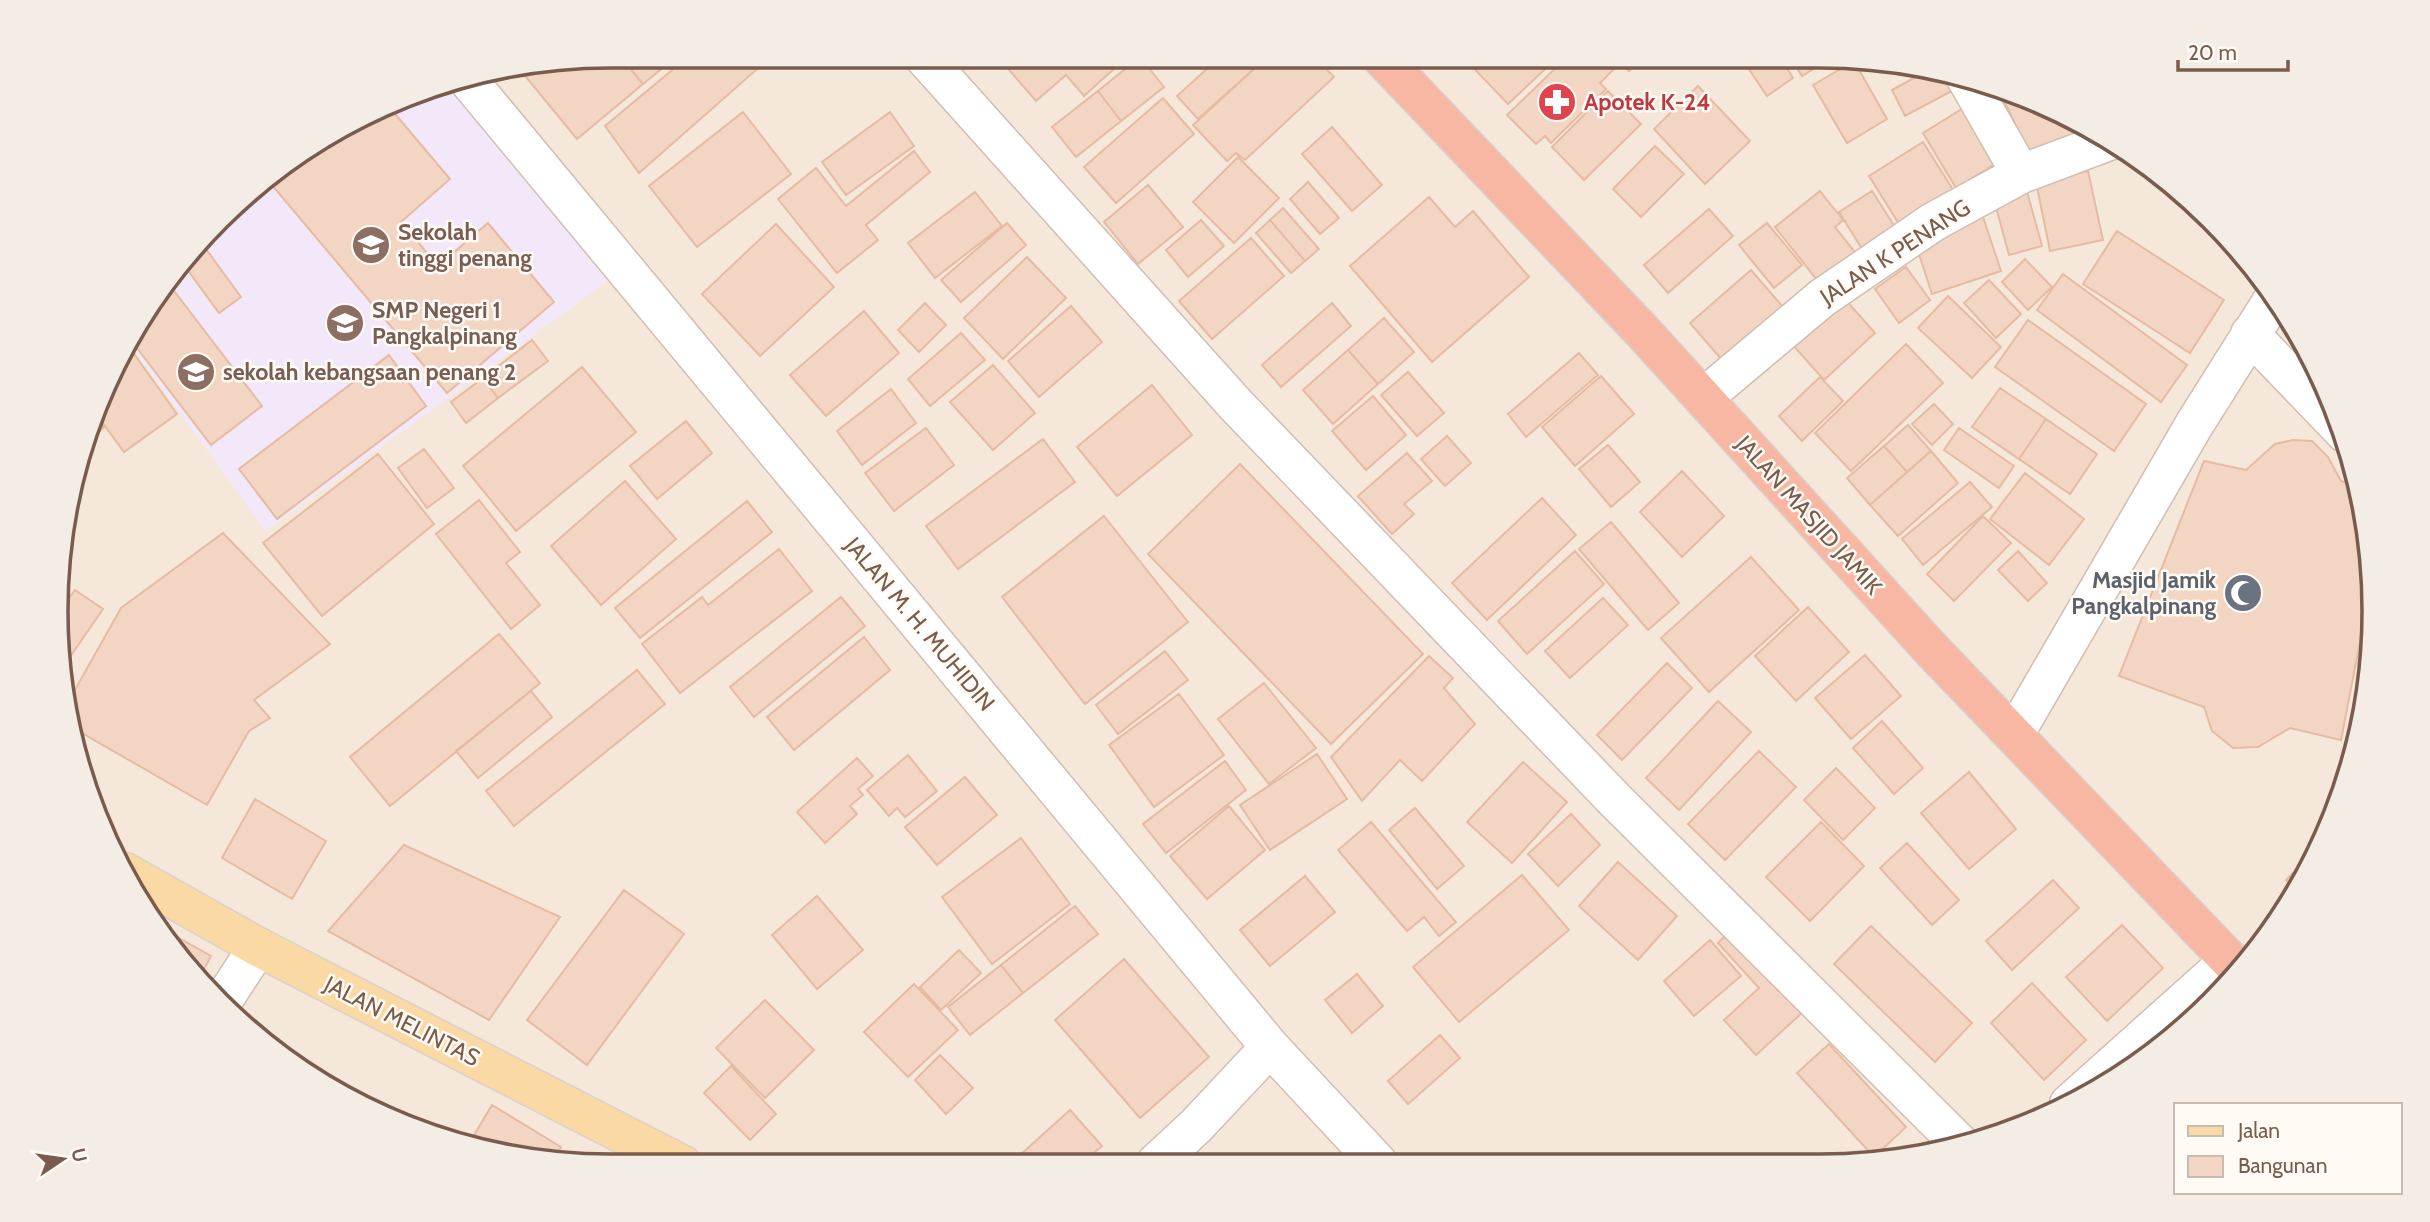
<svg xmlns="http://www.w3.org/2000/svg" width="2430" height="1222" font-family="Cabin,sans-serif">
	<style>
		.residential { fill: #f5e8da }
		.education { fill: #f3e8fa }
		.building { fill: #f3d5c3; stroke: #e6bba3; stroke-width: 2 }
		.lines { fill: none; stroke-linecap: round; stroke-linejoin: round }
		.minor-casing { stroke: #d1beb0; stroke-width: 41 }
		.major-casing { stroke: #dad1cd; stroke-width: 41 }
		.highway-casing { stroke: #dad1cd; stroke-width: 41 }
		.minor { stroke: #fff; stroke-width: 38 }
		.major { stroke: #fbd9a5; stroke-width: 38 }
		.highway { stroke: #f7b7a3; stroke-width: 38 }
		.labels { text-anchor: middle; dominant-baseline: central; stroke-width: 5; stroke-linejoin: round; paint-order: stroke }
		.health-label { font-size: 23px; font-weight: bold; fill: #be3a42; stroke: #fffaf3; text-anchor: start }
		.education-label { font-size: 23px; font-weight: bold; fill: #785e54; stroke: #fffaf3; text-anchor: start }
		.street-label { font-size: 23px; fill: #7a5c4d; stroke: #fffaf3 }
		.worship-label { font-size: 23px; font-weight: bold; fill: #5b616d; stroke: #fffaf3; text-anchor: end }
		.rim { fill: none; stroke: #7a5c4d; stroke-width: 3.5 }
	</style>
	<rect width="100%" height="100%" fill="#fdf6ec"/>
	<!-- residential -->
	<path class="residential" d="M611,56L1855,57L1962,75L2064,113L2157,170L2236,245L2299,333L2344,432L2369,538L2373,647L2355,754L2317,856L2237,977L2128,1072L2031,1124L1891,1161L575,1165L468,1147L366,1109L219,1004L113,856L61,683L67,502L98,398L149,303L273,171L432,86Z"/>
	<!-- education -->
	<path class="education" d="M458,81L612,278L266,531L128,342L149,303L273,171L432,86Z"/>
	<!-- building -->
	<path class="building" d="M611,56H620L643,84L577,139L521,71Z
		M620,56H677L643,84Z
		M689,56H772L639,173L605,126Z
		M1010,56H1124L1126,58L1084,96L1066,75L1036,101L1003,63Z
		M1140,57L1164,87L1121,121L1098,91Z
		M1220,57H1267L1198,119L1177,96Z
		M1267,57H1315L1334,77L1245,160L1236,153L1227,161L1193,125Z
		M1463,57H1558L1508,104Z
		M1567,57H1606L1616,67L1600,83L1606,89L1551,143L1545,136L1536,144L1507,115Z
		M1615,57H1644L1629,71Z
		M1745,57H1780L1793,78L1767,96L1742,59Z
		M1790,57H1832L1802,76Z
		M1854,61L1887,119L1847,143L1813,85Z
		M1930,69L1955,74L1961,86L1905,116L1892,90Z
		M1698,86L1750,141L1705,184L1654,129Z
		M1998,88L2064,113L2084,125L2094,146L2038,172Z
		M1098,91L1121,121L1076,157L1052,127Z
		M1608,91L1641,124L1584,180L1552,147Z
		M1163,98L1194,134L1116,203L1084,167Z
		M1970,104L2003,159L1956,188L1923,133Z
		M390,108L450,179L401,222L438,266L488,223L554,302L447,393L266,178L273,171Z
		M743,112L791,174L697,247L649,186Z
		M890,112L914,146L846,195L822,162Z
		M1332,127L1382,185L1352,211L1302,154Z
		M1923,142L1960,201L1906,235L1869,176Z
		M1655,146L1684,174L1641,217L1613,189Z
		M914,151L930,172L866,225L878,240L837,273L778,199L816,168L846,206Z
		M1238,157L1279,198L1234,243L1193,202Z
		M2088,171L2103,240L2050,251L2036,182Z
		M1308,182L1339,218L1320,234L1290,199Z
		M1148,185L1183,227L1138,264L1104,222Z
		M2026,188L2042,246L2009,255L1993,196Z
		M1820,191L1843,220L1835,227L1862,261L1825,290L1775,227Z
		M1872,191L1902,238L1869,260L1839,212Z
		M975,192L1002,226L935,278L908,243Z
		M1429,197L1455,227L1473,211L1529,277L1432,362L1350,266Z
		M1283,208L1319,249L1305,261L1270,220Z
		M1709,209L1733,236L1668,293L1644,265Z
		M1982,214L2001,271L1932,294L1913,236Z
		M1201,220L1224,246L1188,277L1166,250Z
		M1270,220L1305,261L1291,273L1256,233Z
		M1007,223L1026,245L961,302L941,280Z
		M1767,223L1802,265L1774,288L1739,245Z
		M776,224L834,287L760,356L702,294Z
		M2117,231L2224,300L2190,353L2083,284Z
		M1251,238L1284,276L1212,339L1179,301Z
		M206,249L241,297L219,313L184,265Z
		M1027,257L1066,298L1003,359L964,318Z
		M2025,259L2052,287L2028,310L2002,282Z
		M1906,267L1930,300L1899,323L1875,289Z
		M1751,270L1783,307L1722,360L1690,323Z
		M2063,274L2187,365L2161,402L2037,310Z
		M1989,280L2021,314L1996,338L1964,303Z
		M168,283L262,406L211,445L130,339L149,303Z
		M1948,296L2001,347L1972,378L1918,328Z
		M1843,297L1875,333L1824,380L1791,343Z
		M925,303L946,325L919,352L898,330Z
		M1332,303L1351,326L1281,387L1262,365Z
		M1071,306L1102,342L1039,397L1008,361Z
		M864,311L899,353L826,416L790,375Z
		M1384,318L1414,352L1378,384L1348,350Z
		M2028,320L2146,404L2114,451L1995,367Z
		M961,333L985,360L930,406L908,379Z
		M532,340L548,361L498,398L483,378Z
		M127,344L177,414L124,452L94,411L98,398Z
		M1906,344L1943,383L1851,471L1815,433Z
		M1348,350L1378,384L1333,424L1303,390Z
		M1579,353L1598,375L1526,437L1508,414Z
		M389,355L426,406L277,519L239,469Z
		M993,365L1035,413L993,450L950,402Z
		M582,367L636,432L516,531L463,466Z
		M1408,372L1444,413L1417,436L1381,395Z
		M1601,376L1634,414L1575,466L1542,427Z
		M1820,377L1843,401L1802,441L1779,416Z
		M483,378L498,398L466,423L451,402Z
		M1152,385L1192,435L1117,496L1077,447Z
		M2000,388L2046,419L2019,459L1972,427Z
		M891,389L916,423L862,465L837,431Z
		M1373,396L1406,435L1366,470L1332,431Z
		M1934,404L1953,424L1932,445L1912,424Z
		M93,417L104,427L83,448Z
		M2046,419L2097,454L2070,494L2019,459Z
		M686,421L712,453L657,499L630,466Z
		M1908,425L1931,451L1907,472L1884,446Z
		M926,428L954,465L894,511L865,473Z
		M1959,428L2014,466L1999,488L1944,450Z
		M1447,436L1471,463L1445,486L1421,459Z
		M1043,439L1075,482L958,569L926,526Z
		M2293,440L2312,441L2328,457L2341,481L2357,487L2369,538L2371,585L2341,740L2290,728L2258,747L2233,748L2212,731L2204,707L2119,676L2204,461L2246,470L2275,444Z
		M1608,445L1640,482L1611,507L1579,469Z
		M1884,446L1907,472L1870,505L1847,478Z
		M424,449L454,488L427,508L398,468Z
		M1931,451L1958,483L1898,536L1870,505Z
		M1407,453L1432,481L1404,504L1414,514L1392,534L1358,496Z
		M378,454L434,524L322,616L263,543Z
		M1240,464L1423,654L1331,744L1148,554Z
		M1682,471L1724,516L1682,557L1640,512Z
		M2025,473L2084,519L2049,565L1990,519Z
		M625,481L676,539L601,605L551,546Z
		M1970,482L1992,507L1923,565L1902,539Z
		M1542,498L1576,535L1487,620L1452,583Z
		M479,500L520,552L506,563L540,605L511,629L436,534Z
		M747,501L772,532L640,638L615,608Z
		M1104,516L1188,622L1085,704L1002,597Z
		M1983,516L2011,543L1954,601L1927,574Z
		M1611,522L1679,603L1648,630L1579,549Z
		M223,533L330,644L254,700L270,718L249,731L207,805L75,729L67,704L121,608Z
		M779,549L812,591L680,693L642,644L702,597L708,605Z
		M1575,551L1604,584L1527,654L1498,621Z
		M2018,551L2047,583L2028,601L1998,570Z
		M1751,557L1799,610L1709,692L1661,638Z
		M75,590L103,609L61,670L63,606Z
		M841,597L865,626L754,717L730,687Z
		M1603,598L1628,625L1570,678L1545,651Z
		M1808,607L1849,652L1796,701L1755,656Z
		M499,634L540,683L390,806L350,757Z
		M864,637L890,670L794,750L767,717Z
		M1165,651L1188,680L1118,734L1096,705Z
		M1865,655L1901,696L1851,739L1815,698Z
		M1429,656L1453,678L1444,688L1475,724L1422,781L1400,760L1362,801L1331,757Z
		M1667,663L1692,688L1622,760L1597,735Z
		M637,670L665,704L514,826L486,791Z
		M61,674L72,681L64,692L61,683Z
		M1264,683L1316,748L1269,784L1218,719Z
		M531,691L552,717L478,778L456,751Z
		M1179,694L1224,755L1154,807L1109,745Z
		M1718,701L1751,732L1679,810L1646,778Z
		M1882,721L1923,768L1894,794L1853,748Z
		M1759,751L1796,787L1725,860L1688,824Z
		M1317,754L1347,799L1270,850L1240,805Z
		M908,755L937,791L905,817L897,808L889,816L867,790Z
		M857,758L873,776L858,789L863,795L850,806L857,814L825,843L797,812Z
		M1225,761L1246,790L1166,853L1143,824Z
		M1523,762L1567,802L1512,863L1467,822Z
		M1836,768L1875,808L1843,840L1804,800Z
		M1969,772L2016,829L1969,869L1921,813Z
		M965,777L997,815L937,865L905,827Z
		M255,799L326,841L292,899L222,858Z
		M1229,806L1265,850L1207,899L1170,856Z
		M1415,808L1464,866L1437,889L1389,830Z
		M1571,814L1600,845L1558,886L1528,854Z
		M1371,822L1456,922L1439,936L1424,917L1407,931L1338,850Z
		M1821,822L1864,866L1810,921L1766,877Z
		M1021,838L1070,904L992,964L942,897Z
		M1907,843L1959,900L1932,925L1880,868Z
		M404,845L560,917L489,1020L328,931Z
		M2321,845L2317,856L2295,889L2286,880Z
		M1618,862L1677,916L1638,960L1579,906Z
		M1522,875L1569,930L1459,1022L1413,967Z
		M1305,876L1335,912L1270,966L1240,930Z
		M2053,880L2079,908L2012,970L1986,941Z
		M624,890L684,934L587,1065L527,1020Z
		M817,896L863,950L817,989L772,935Z
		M1075,906L1098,934L1023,993L1001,965Z
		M2122,925L2163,968L2107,1021L2066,977Z
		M1871,926L1972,1023L1935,1062L1834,964Z
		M1730,931L1804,1011L1756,1055L1724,1020L1759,988L1718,943Z
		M168,932L211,956L200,977Z
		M1710,940L1741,976L1694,1016L1664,981Z
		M959,950L981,973L941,1010L920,987Z
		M1124,959L1209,1057L1140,1118L1055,1020Z
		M1001,965L1023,993L970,1035L948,1007Z
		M1357,974L1383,1006L1352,1033L1325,1000Z
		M2032,983L2086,1040L2044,1080L1991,1023Z
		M914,984L958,1030L908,1077L864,1032Z
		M765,1000L814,1050L765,1098L716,1048Z
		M1440,1035L1460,1058L1408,1104L1388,1081Z
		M1829,1044L1906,1127L1874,1157L1797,1073Z
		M298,1055L365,1096L360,1104L296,1059Z
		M940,1055L973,1088L946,1114L915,1080Z
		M731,1066L776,1114L750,1140L704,1093Z
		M492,1105L561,1147L553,1161L467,1147Z
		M1070,1110L1102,1146L1082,1163L1010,1164Z
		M407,1115L446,1139L402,1122Z
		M893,1156L899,1164H884Z"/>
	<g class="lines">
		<defs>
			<path id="minor" d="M923,56L1236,405L1614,799L1959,1143
				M1965,76L2021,174
				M468,80L1270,1047L1378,1163
				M2250,334L2345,433
				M1703,398L1822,298L1933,222L2021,174L2109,141
				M2014,735L2194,425L2274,298
				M220,1005L258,947
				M2069,1104L2230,960
				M1156,1163L1196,1126L1270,1047"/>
			<path id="major" d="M125,872L258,947L683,1165"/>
			<path id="highway" d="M1381,57L1643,332L1930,648L2240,971"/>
		</defs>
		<!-- minor casing -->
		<use href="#minor" class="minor-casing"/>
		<!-- major casing -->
		<use href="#major" class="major-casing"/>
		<!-- highway casing -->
		<use href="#highway" class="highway-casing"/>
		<!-- minor -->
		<use href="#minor" class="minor"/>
		<!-- major -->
		<use href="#major" class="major"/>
		<!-- highway -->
		<use href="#highway" class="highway"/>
	</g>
	<!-- icons -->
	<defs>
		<symbol id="pharmacy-disc" viewBox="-11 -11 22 22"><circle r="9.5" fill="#e0444e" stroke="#fffaf3"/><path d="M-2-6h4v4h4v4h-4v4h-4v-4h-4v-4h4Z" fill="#fff"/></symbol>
		<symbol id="school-disc" viewBox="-11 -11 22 22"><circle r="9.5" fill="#8d6e63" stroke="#fffaf3"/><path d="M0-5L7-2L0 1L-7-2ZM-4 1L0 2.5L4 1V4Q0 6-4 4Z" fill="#fff"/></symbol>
		<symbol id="mosque-disc" viewBox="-11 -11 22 22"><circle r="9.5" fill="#6b7280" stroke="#fffaf3"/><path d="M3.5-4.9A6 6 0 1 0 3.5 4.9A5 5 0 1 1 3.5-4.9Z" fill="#fff"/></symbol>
	</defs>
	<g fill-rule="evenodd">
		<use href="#pharmacy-disc" x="1535" y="80" width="44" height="44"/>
		<use href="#school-disc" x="349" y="223" width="44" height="44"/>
		<use href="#school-disc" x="323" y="301" width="44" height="44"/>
		<use href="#school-disc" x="174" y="350" width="44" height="44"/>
		<use href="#mosque-disc" x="2221" y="571" width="44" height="44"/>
	</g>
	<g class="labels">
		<!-- health labels -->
		<g class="health-label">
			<text x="1584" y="102">Apotek K-24</text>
		</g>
		<!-- education labels -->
		<g class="education-label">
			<text x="398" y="232">Sekolah<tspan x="398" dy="26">tinggi penang</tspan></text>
			<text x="372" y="310">SMP Negeri 1<tspan x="372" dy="26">Pangkalpinang</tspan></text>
			<text x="223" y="372">sekolah kebangsaan penang 2</text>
		</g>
		<!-- street labels -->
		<g class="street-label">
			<text transform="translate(1895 252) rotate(-33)">JALAN K PENANG</text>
			<text transform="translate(1809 515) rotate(48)">JALAN MASJID JAMIK</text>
			<text transform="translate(920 624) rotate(50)">JALAN M. H. MUHIDIN</text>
			<text transform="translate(402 1021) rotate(27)">JALAN MELINTAS</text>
		</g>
		<!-- worship labels -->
		<g class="worship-label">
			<text x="2216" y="580">Masjid Jamik<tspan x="2216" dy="26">Pangkalpinang</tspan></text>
		</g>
	</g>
	<!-- crop -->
	<path d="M0 0H2430V1222H0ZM611 68H1819A543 543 0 0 1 2362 611V611A543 543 0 0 1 1819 1154H611A543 543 0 0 1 68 611V611A543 543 0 0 1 611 68Z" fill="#f4ede6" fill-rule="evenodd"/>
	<path class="rim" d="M611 68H1819A543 543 0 0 1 2362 611V611A543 543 0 0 1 1819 1154H611A543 543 0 0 1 68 611V611A543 543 0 0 1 611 68Z"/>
	<!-- legend -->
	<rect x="2174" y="1103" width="228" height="91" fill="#fffaf3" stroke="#cabbb1" stroke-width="2"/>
	<rect x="2188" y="1126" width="35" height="10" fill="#fbd9a5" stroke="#cabbb1" stroke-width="2"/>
	<text x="2238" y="1138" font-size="21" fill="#7a5c4d">Jalan</text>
	<rect x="2188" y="1156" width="35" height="21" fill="#f3d5c3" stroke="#cabbb1" stroke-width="2"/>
	<text x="2238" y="1173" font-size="21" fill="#7a5c4d">Bangunan</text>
	<!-- north arrow -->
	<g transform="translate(63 1159) rotate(77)" stroke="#fffaf3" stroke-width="5" paint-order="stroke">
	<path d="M0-5L12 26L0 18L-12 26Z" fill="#7a5c4d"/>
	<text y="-10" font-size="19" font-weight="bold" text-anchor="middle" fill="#7a5c4d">U</text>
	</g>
	<!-- scale -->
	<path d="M2178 60v10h110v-10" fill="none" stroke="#7a5c4d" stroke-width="3.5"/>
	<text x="2188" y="60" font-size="21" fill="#7a5c4d" stroke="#fffaf3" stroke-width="5" paint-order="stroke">20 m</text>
</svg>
